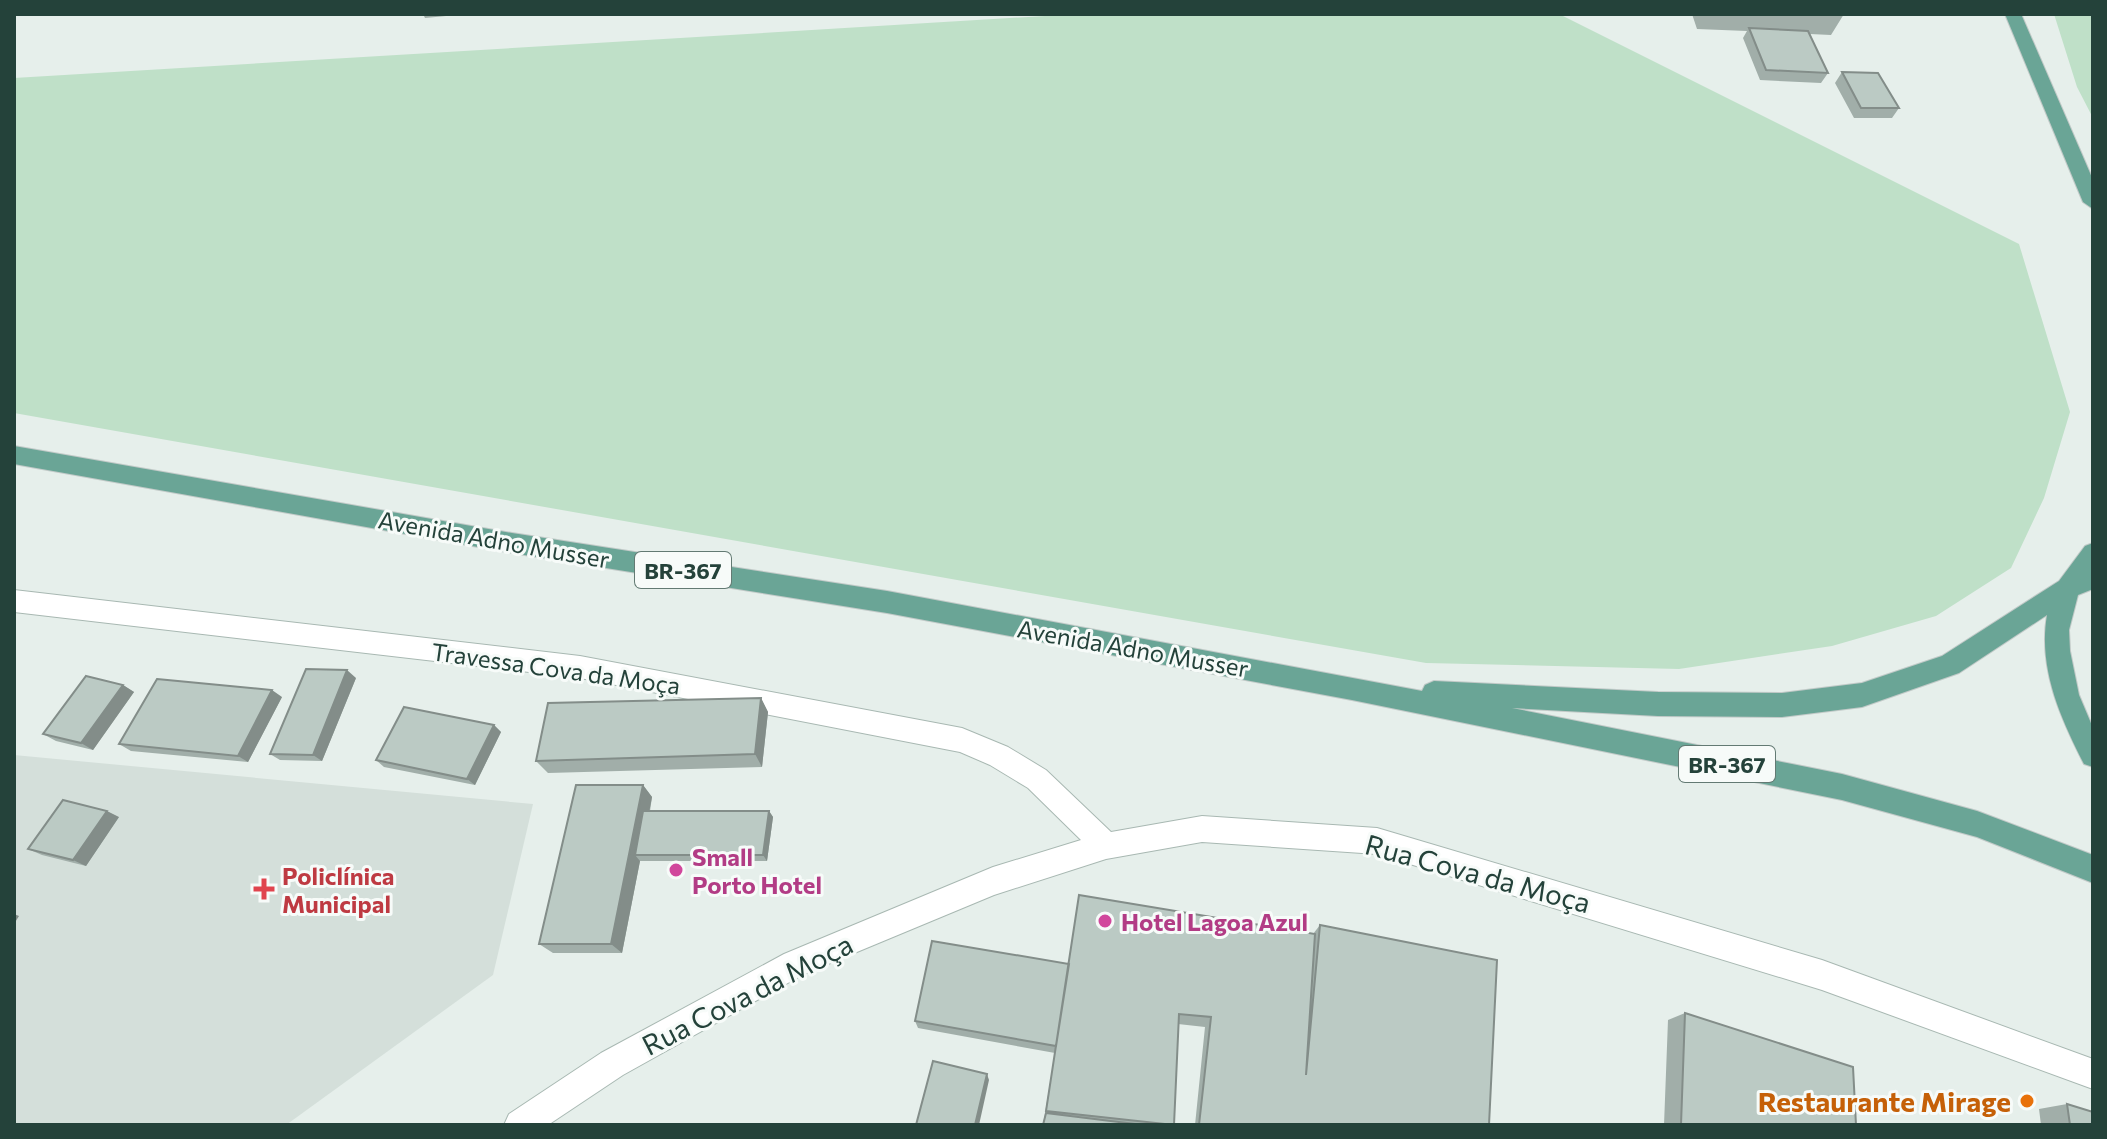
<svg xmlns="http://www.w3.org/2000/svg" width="2107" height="1139" font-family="Commissioner,sans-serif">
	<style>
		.built { fill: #d4dfda }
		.green { fill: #bfe0c8 }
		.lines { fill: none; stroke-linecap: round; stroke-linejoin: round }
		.minor-casing { stroke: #a8b8b2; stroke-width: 2 }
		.primary-casing { stroke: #c2cac8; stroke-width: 2 }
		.minor { fill: #fff; fill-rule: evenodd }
		.primary { fill: #6aa596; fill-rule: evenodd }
		.wall { fill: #a1aea9 }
		.shaded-wall { fill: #838d89 }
		.building { fill: #bbcac4; stroke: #838d89; stroke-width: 2 }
		.hotel-dot { fill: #d1479c; stroke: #f7fbf9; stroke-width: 3 }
		.health-dot { fill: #e0444e; stroke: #f7fbf9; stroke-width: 3 }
		.food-dot { fill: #e8710a; stroke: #f7fbf9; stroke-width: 3 }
		.labels { text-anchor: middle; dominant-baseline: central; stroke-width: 6; stroke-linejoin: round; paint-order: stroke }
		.shield { fill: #f7fbf9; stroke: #637a73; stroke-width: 2 }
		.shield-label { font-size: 22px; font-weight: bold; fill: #24423a }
		.street-label { font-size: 24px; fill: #24423a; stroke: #f7fbf9 }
		.hotel-label { font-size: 24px; font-weight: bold; fill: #b23c85; stroke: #f7fbf9; text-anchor: start }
		.health-label { font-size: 24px; font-weight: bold; fill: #be3a42; stroke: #f7fbf9; text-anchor: start }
		.near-street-label { font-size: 28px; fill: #24423a; stroke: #f7fbf9 }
		.near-food-label { font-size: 28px; font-weight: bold; fill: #c56008; stroke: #f7fbf9; text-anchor: end }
	</style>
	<rect width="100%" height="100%" fill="#e6efeb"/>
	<!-- built -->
	<path class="built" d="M14,755L533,804L493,975L286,1125H14Z"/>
	<!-- green -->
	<path class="green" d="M1078,14H1559L2019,244L2070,412L2044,498L2011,568L1936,616L1832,646L1679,669L1426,663L14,413V78Z
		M2054,14H2093V118L2077,87Z"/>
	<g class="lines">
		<defs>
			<path id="minor" d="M14,590L580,656L962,728L1008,747L1046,770L1111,832L1202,816L1377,828L1822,960L2093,1059V1089L1822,990L1377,854L1202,842L1106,859L994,895L804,974L623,1075L548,1125H504L509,1114L601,1053L784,954L993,867L1081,840L1028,788L990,765L960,752L580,678L14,612Z"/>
			<path id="primary" d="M2005,14H2021L2093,180V209L2083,202Z
				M14,446L512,533L887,591L1422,691L1425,685L1434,681L1658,692L1782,693L1862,683L1942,656L2059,581L2085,546L2093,543V589L2078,595L2069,630L2070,651L2079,695L2093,728V767L2084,764C2060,717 2038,668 2047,615L1959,673L1862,707L1782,717L1658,716L1512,708L1842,774L1977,811L2093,855V883L1977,837L1842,800L1352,700L887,613L512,553L14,464Z"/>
		</defs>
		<!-- minor casing -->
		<use href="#minor" class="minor-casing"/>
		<!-- primary casing -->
		<use href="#primary" class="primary-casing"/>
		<!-- minor -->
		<use href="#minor" class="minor"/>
		<!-- primary -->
		<use href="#primary" class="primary"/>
	</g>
	<!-- wall -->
	<path class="wall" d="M423,14H467L425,18Z
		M1692,14H1844L1831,35L1810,34L1828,73L1821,83L1760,80L1743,38L1747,31L1697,29Z
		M1842,72L1899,108L1892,118H1854L1835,83Z
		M356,678L322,761L280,760L270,754Z
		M123,685L134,692L93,750L56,741L43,734Z
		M282,697L248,762L131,751L119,744Z
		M761,698L768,712L762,767L548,773L536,761Z
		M494,725L501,732L475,785L384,767L376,760Z
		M643,785L652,797L650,811H769L773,817L767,861H640L622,953H553L539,944Z
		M119,817L86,866L42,855L28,849Z
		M1320,925L1489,1125H1195L1205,1027L1178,1024L1174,1125H1043L1055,1053L918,1028L915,1021L1069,964L1313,934Z
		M1685,1013L1856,1125H1664L1668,1020Z
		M2067,1104L2093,1125H2041L2039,1109Z"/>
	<!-- shaded-wall -->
	<path class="shaded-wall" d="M347,670L356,678L322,761L313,755Z
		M123,685L134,692L93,750L81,743Z
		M272,690L282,697L248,762L238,756Z
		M761,698L768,712L762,767L755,754Z
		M494,725L501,732L475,785L467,779Z
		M643,785L652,797L641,855H635L640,861L622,953L611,944Z
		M107,811L119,817L86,866L73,860Z
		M769,811L773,817L767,861L763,855Z
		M14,914L19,916L14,924Z
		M987,1074L989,1080L979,1125H975Z"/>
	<!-- building -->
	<path class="building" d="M1749,28L1808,31L1828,73L1766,70Z
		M1842,72L1878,73L1899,108H1861Z
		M306,669L347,670L313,755L270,754Z
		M86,676L123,685L81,743L43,734Z
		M157,679L272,690L238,756L119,744Z
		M761,698L755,754L536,761L548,703Z
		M404,707L494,725L467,779L376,760Z
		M576,785H643L611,944H539Z
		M63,800L107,811L73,860L28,849Z
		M643,811H769L763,855H635Z
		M1079,895L1315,934L1306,1075L1320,925L1497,960L1489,1125H1199L1211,1017L1179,1014L1174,1125L1046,1111Z
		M932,941L1069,964L1056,1046L915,1021Z
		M1685,1013L1853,1067L1856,1125H1681Z
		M933,1061L987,1074L975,1125H916Z
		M2067,1104L2093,1112V1125H2070Z
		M1046,1113L1143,1125H1043Z"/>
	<!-- markers -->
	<g class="hotel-dot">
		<circle cx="676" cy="870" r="8"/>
		<circle cx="1105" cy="921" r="8"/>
	</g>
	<path class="health-dot" d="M260 877h8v8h8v8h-8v8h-8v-8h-8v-8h8z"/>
	<circle class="food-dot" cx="2027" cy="1101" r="8"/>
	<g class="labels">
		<!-- shield labels -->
		<g class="shield">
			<rect x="635" y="552" width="96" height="36" rx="6"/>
			<rect x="1679" y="746" width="96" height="36" rx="6"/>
		</g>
		<g class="shield-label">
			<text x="683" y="570">BR-367</text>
			<text x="1727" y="764">BR-367</text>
		</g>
		<!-- street labels -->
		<g class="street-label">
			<text transform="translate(494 539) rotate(10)">Avenida Adno Musser</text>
			<text transform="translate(1133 648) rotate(10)">Avenida Adno Musser</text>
			<text transform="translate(556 668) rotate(8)">Travessa Cova da Moça</text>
		</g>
		<!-- hotel labels -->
		<g class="hotel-label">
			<text x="692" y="856">Small<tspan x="692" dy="28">Porto Hotel</tspan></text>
			<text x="1121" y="921">Hotel Lagoa Azul</text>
		</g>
		<!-- health labels -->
		<g class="health-label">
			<text x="282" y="875">Policlínica<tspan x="282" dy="28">Municipal</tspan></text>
		</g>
		<!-- near-street labels -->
		<g class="near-street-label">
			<text transform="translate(1478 873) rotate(15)">Rua Cova da Moça</text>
			<text transform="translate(747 994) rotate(-27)">Rua Cova da Moça</text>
		</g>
		<!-- near-food labels -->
		<g class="near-food-label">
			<text x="2011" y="1101">Restaurante Mirage</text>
		</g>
	</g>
	<!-- border -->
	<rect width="2107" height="1139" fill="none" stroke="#24423a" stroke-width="32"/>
</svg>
